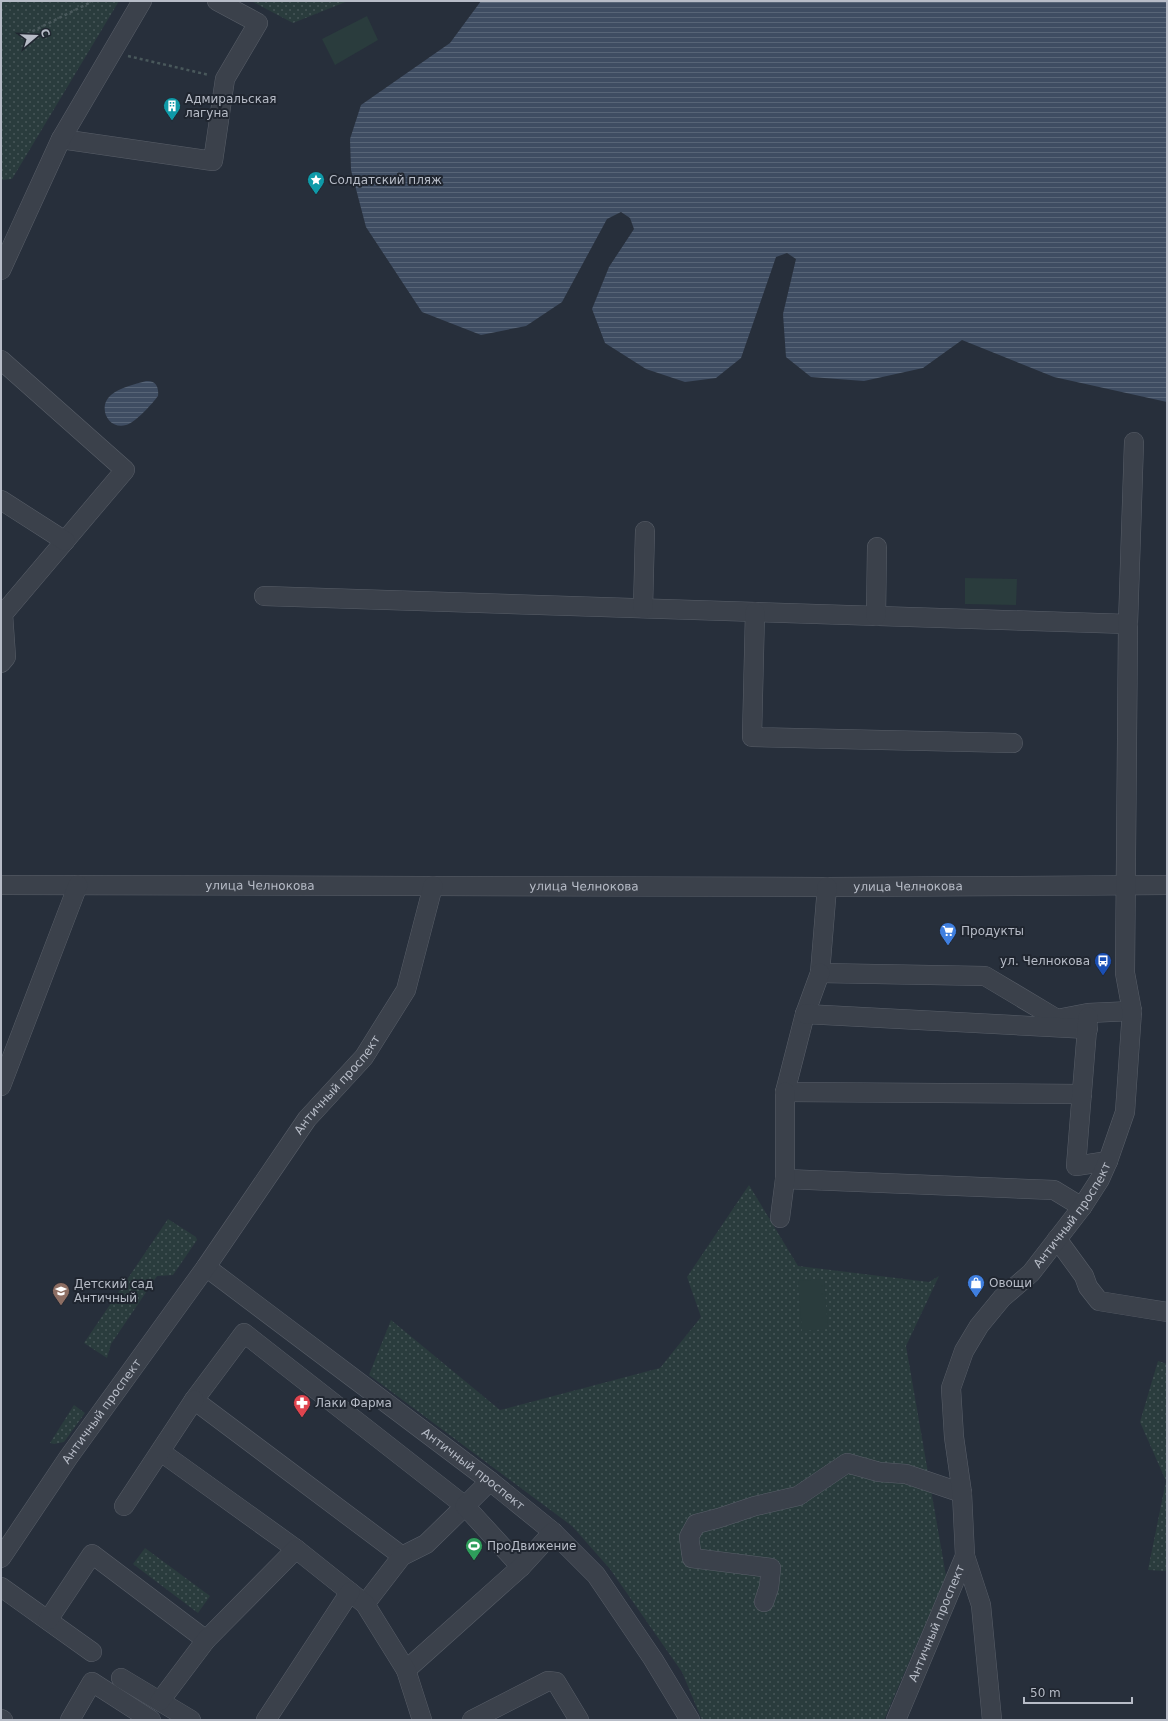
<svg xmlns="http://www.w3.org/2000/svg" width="1168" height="1721" font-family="'DejaVu Sans',sans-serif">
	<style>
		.grass { fill: url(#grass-dots) }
		.pitch { fill: #2a3c3d }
		.water { fill: url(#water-rules) }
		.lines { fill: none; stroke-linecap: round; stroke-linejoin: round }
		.minor-casing { stroke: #595f69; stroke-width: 20 }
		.path { stroke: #49585b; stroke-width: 2.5; stroke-dasharray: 3 3; stroke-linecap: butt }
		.minor { stroke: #3b414b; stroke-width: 19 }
		.labels { text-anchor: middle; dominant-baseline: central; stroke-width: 4; stroke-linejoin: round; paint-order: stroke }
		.poi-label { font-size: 12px; fill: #b7bcc7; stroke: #202630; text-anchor: start }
		.street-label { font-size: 12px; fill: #b7bcc7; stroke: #202630 }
	</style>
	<defs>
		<pattern id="grass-dots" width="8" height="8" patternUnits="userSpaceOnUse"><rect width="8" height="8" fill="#2a3c3d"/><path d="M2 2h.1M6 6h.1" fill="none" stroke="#475658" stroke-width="1.8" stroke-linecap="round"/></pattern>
		<pattern id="water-rules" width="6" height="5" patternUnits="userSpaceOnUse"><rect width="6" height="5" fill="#3f4d62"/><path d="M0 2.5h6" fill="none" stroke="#586577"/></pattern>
	</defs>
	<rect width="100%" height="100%" fill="#272f3b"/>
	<!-- grass -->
	<path class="grass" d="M1,1H119L12,179L1,180Z
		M251,1H348L293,23Z
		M749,1185L798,1266L929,1282L939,1276L906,1346L946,1576L884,1720H702L682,1672L610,1569L572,1526L369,1375L391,1320L500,1410L660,1368L701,1317L687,1277Z
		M168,1219L196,1237L197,1240L173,1275L157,1276L111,1344L107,1358L84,1343Z
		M1158,1361L1167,1364V1571L1148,1570L1166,1481L1140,1422Z
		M74,1405L85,1413L64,1442L54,1444L50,1443Z
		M145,1548L210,1596L198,1613L133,1564Z"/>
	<!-- pitch -->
	<path class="pitch" d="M367,16L378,40L335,65L322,39Z
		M965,578L1017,579L1016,605L965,604Z
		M824,1279L828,1329L802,1331L798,1281Z"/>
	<!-- water -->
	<path class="water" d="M481,1H1167V402L1054,377L962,340L923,368L864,381L811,377L786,357L783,314L796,259L787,253L776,257L741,358L716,378L685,382L646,369L605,343L592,309L609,267L634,229L630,218L621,212L607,219L562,302L526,326L481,335L422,312L366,227L351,170L350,139L361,105L450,43Z
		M146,381C156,380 159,387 158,396C152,404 135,423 126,425C108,430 97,407 111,395C119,388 135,384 146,381Z"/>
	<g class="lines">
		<defs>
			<g id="minor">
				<path d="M61,139L213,161L225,79L258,23L217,1"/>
				<path d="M1,270L61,139L142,1"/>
				<path d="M1,360L125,470L3,614L6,657L1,663"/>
				<path d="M1,500L65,541"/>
				<path d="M264,596L1128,624"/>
				<path d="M643,608L645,531"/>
				<path d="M755,612L752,737L1013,743"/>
				<path d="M876,616L877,547"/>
				<path id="s1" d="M1,885L827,887L1167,885"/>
				<path d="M827,887L820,973L985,976L1057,1019L1088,1013L1132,1011"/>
				<path d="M820,973L805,1014L785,1092L1082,1094"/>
				<path d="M805,1014L1088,1029"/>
				<path d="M1088,1017L1076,1166L1108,1161"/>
				<path d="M1,1086L78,885"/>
				<path d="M785,1179L1054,1190L1082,1207"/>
				<path d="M780,1218L785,1179V1092"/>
				<path d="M1057,1239L1084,1276L1088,1287L1099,1301L1167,1312"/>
				<path id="s2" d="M206,1267L490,1481L553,1532L596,1575L653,1659L690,1720"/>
				<path d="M244,1333L465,1506L426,1544L402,1556L194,1400Z"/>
				<path d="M161,1452L296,1549"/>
				<path d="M490,1481L465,1506L521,1567"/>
				<path d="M124,1506L194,1400"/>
				<path d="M965,1556L981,1605L992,1720"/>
				<path id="s3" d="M1,1558L68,1458L206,1267L307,1119L364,1057L406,990L433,886"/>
				<path d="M1,1587L92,1652"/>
				<path d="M764,1602L769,1587L771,1568L692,1558L689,1537L696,1524L719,1518L755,1506L798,1496L847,1463L879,1472L906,1474L962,1493"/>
				<path d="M365,1604L402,1556"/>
				<path d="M48,1620L92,1554L206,1640"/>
				<path d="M406,1670L521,1567L553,1532"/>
				<path d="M121,1678L191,1720"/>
				<path d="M160,1701L206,1640L296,1549L365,1604L406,1670L422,1720"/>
				<path d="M1,1719L3,1720"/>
				<path d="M70,1720L92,1682L151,1720"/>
				<path d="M266,1720L350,1592"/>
				<path d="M472,1720L548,1681L556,1682L579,1720"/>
				<path id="s4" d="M896,1720L965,1556L962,1493L954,1437L951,1388L964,1351L979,1326L1002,1298L1031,1273L1082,1207L1100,1179L1108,1161L1125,1112L1132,1011L1125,973L1128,624L1134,442"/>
			</g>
		</defs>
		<!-- minor casing -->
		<use href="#minor" class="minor-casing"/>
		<!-- path -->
		<path class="path" d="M27,34L93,1
			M128,56L209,75"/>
		<!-- minor -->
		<use href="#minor" class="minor"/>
	</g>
	<!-- icons -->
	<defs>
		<symbol id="building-pin" viewBox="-11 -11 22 30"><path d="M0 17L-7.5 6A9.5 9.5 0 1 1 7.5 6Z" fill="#0f9aa8" stroke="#202630"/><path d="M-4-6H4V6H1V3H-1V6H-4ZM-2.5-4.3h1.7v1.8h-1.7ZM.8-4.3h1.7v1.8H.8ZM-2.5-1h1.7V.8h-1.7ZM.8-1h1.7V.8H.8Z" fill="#fff"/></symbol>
		<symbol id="sight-pin" viewBox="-11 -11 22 30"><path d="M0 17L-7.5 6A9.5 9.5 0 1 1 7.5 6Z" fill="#0f9aa8" stroke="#202630"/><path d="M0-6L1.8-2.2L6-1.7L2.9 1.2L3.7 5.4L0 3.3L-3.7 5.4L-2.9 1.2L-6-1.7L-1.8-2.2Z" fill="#fff"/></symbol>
		<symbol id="supermarket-pin" viewBox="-11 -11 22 30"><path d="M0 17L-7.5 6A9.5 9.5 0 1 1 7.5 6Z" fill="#3f7fe0" stroke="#202630"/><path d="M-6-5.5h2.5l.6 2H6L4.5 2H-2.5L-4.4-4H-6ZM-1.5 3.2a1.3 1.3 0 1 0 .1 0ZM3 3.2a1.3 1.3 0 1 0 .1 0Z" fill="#fff"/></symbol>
		<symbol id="bus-pin" viewBox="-11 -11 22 30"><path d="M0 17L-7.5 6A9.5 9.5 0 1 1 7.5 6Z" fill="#1a4fb4" stroke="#202630"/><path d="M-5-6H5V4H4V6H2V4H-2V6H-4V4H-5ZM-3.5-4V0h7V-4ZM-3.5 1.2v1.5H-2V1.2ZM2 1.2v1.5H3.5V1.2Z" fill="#fff"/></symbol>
		<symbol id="shop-pin" viewBox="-11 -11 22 30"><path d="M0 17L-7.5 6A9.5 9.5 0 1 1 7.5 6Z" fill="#3f7fe0" stroke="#202630"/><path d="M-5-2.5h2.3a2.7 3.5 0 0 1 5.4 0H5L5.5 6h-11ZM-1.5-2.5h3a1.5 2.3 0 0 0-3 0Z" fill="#fff"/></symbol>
		<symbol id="school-pin" viewBox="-11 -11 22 30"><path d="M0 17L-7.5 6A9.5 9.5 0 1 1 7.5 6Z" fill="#8d6e63" stroke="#202630"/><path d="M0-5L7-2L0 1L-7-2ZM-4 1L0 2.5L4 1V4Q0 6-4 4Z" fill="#fff"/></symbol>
		<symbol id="pharmacy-pin" viewBox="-11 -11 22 30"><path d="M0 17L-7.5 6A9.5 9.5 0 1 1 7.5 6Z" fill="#e0444e" stroke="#202630"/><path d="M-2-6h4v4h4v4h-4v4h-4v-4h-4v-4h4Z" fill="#fff"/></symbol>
		<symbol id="stadium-pin" viewBox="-11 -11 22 30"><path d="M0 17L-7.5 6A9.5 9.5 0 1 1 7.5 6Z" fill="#2e9e5b" stroke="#202630"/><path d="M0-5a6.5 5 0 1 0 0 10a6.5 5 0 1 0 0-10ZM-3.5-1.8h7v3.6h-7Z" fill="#fff"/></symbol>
	</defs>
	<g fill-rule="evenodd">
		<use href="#building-pin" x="162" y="96" width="20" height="27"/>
		<use href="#sight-pin" x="306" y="170" width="20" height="27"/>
		<use href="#supermarket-pin" x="938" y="921" width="20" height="27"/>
		<use href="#bus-pin" x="1093" y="951" width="20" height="27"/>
		<use href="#shop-pin" x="966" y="1273" width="20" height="27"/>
		<use href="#school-pin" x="51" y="1281" width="20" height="27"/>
		<use href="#pharmacy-pin" x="292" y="1393" width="20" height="27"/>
		<use href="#stadium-pin" x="464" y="1536" width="20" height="27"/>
	</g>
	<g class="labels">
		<!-- poi labels -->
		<g class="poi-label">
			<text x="185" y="99">Адмиральская<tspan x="185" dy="14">лагуна</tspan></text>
			<text x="329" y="180">Солдатский пляж</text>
			<text x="961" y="931">Продукты</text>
			<text x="1090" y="961" text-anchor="end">ул. Челнокова</text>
			<text x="989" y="1283">Овощи</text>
			<text x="74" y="1284">Детский сад<tspan x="74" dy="14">Античный</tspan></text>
			<text x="315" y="1403">Лаки Фарма</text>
			<text x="487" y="1546">ПроДвижение</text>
		</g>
		<!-- street labels -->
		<g class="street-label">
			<text stroke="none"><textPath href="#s1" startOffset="259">улица Челнокова</textPath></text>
			<text stroke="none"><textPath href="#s1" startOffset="583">улица Челнокова</textPath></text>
			<text stroke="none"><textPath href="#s1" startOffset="907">улица Челнокова</textPath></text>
			<text stroke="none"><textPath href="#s3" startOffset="581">Античный проспект</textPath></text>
			<text stroke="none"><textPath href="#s4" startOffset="561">Античный проспект</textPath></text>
			<text stroke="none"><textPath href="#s3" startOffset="178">Античный проспект</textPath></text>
			<text stroke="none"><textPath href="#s2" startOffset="335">Античный проспект</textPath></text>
			<text stroke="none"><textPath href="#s4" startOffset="105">Античный проспект</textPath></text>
		</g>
	</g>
	<!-- border -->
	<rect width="1168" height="1721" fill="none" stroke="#b7bcc7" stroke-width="4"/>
	<!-- north arrow -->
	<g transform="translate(36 36) rotate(71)" stroke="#202630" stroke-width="3" paint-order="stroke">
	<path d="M0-3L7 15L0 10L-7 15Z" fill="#b7bcc7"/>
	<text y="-6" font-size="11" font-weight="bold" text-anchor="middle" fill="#b7bcc7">С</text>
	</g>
	<!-- scale -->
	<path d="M1024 1697v6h108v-6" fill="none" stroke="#b7bcc7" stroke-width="2"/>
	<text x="1030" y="1697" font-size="12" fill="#b7bcc7" stroke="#202630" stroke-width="3" paint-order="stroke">50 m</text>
</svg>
